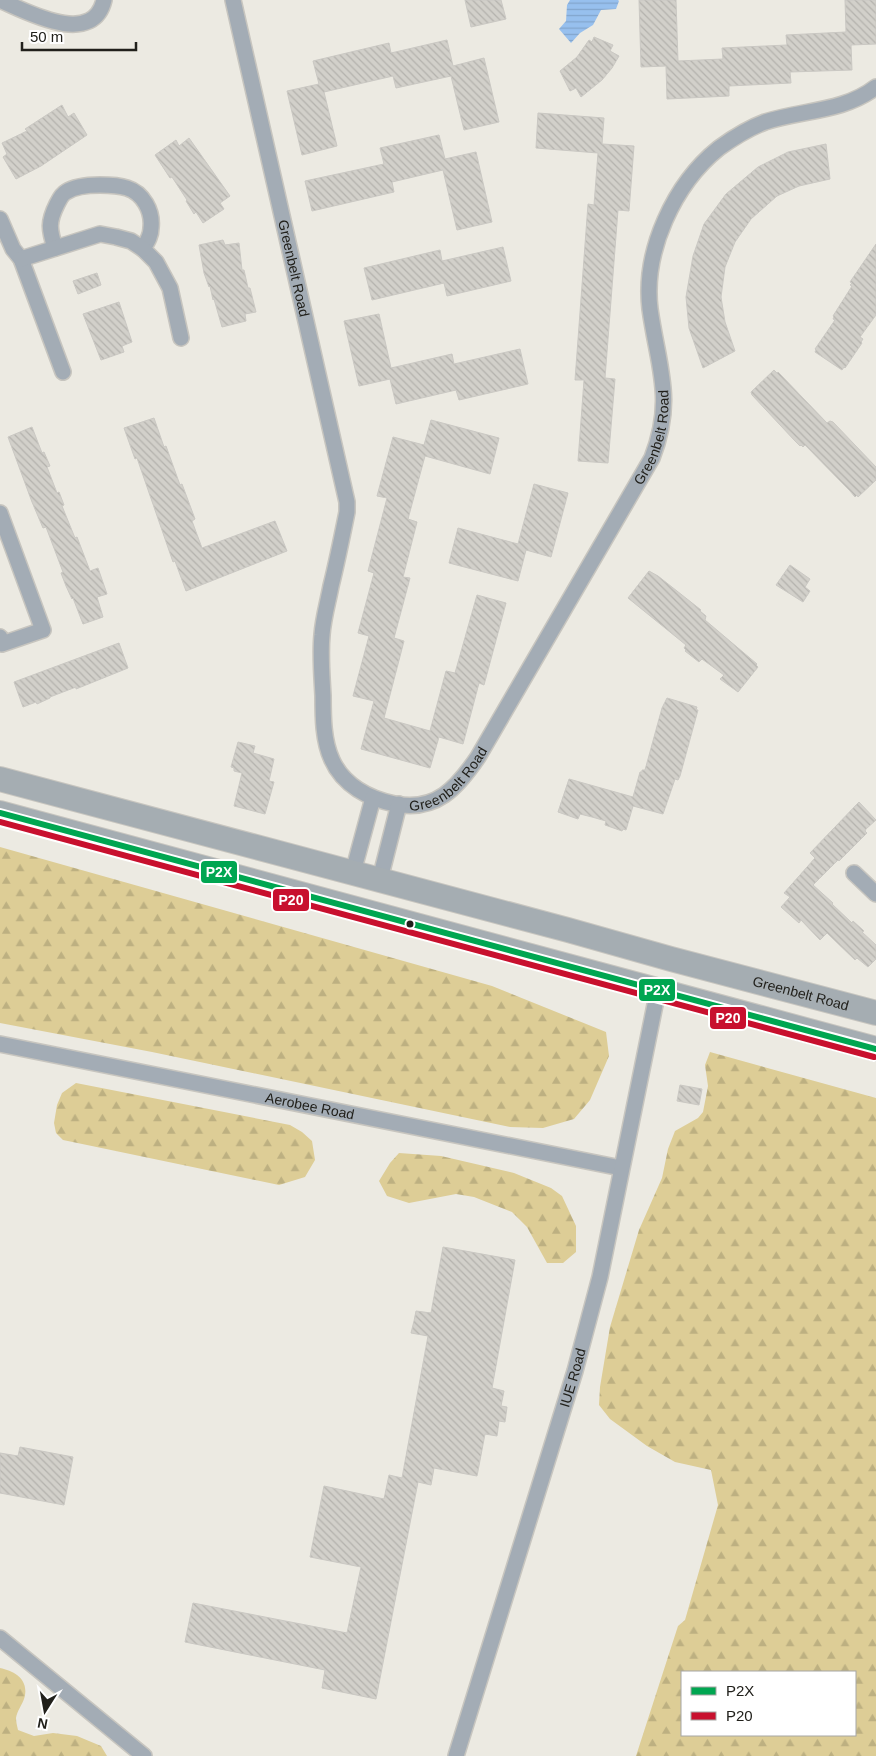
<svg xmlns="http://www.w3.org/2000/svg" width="876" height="1756" font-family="Arial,sans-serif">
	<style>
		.forest { fill: url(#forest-firs); fill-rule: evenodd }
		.water { fill: url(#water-rules) }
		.building { fill: url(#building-back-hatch); stroke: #cac8c3 }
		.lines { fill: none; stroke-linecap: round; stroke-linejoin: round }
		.street-casing { stroke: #c7c5bf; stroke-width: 18 }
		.primary-casing { stroke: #c7c5bf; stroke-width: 26 }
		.street { stroke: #a3acb5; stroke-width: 15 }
		.primary { stroke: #a5adb2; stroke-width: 24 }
		.bus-1-casing { stroke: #fff; stroke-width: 10 }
		.bus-2-casing { stroke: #fff; stroke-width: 10 }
		.bus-1 { stroke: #00a651; stroke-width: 6 }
		.bus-2 { stroke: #c8102e; stroke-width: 6 }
		.bus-dot { fill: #21201b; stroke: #fff; stroke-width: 2 }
		.labels { text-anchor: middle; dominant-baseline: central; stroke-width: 4; stroke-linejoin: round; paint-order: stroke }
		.street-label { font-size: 14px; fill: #21201b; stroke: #fff }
		.line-badge { stroke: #fff; stroke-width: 2 }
		.badge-label { font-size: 14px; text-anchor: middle; font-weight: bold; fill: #fff }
	</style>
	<defs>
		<pattern id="forest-firs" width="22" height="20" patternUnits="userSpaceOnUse" patternTransform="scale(1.25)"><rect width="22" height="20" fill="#ddcd96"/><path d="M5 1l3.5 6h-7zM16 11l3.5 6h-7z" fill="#bdb081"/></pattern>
		<pattern id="water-rules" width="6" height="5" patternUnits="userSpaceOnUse" patternTransform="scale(1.25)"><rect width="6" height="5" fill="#97c0ee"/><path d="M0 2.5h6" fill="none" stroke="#82a5cc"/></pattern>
		<pattern id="building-back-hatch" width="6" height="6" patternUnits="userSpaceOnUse" patternTransform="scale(1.25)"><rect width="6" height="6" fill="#d2d0ca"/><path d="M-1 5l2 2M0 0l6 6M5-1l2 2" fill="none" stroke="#b4b2ad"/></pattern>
	</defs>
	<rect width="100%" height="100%" fill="#eceae2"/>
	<!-- forest -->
	<path class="forest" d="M0,847L492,986L606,1032L609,1056L590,1100L574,1119L543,1128L510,1127L152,1052L0,1023Z
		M710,1052L876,1098V1756H636L678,1626L685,1620L718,1505L711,1470L675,1462L647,1446L610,1419L599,1405L600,1387L610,1327L639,1230L662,1178L668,1149L675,1131L698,1118L703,1112L708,1086L705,1065ZM682,1672H855V1735H682Z
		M76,1083L290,1125L302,1132L312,1141L315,1160L305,1177L279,1185L63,1140L56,1133L54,1123L57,1105L62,1093Z
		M399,1153L441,1156L514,1173L551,1188L562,1196L576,1226V1252L563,1263H547L527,1227L512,1212L474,1197L456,1194L409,1203L387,1196L379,1181L390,1163Z
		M0,1668C15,1671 30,1680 24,1699C22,1705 17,1711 16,1718C16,1721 17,1726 18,1730L34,1736L53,1733L77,1736L101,1746L107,1756H0Z"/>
	<!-- water -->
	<path class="water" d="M570,0H618L619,1L616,9L601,10L593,25L580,33L571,43L559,29L566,21L567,5Z"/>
	<!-- building -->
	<path class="building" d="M465,0H501L506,19L471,27Z
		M639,0H676L678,61L723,59L722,48L787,45L786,35L846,32L845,0H876V44L851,45L852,70L790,72L791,83L729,86V96L667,99L666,66L641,67Z
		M594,37L613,45L610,51L619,56L612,68L602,80L581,97L576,88L570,91L560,71L577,57L589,40L592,42Z
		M447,40L453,66L484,58L499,122L464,130L451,76L396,88L393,76L324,92L337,146L302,155L287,91L319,84L313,61L389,43L391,53Z
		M62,105L68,117L74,113L87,135L41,166L16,179L3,157L7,154L2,143L27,131L25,129Z
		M538,113L604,118L602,144L634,146L629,211L618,210L605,378L615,379L608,463L578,461L584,380H575L588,204L594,205L598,153L536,148Z
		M439,135L445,159L476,152L492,222L457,230L443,170L392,182L394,192L312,211L305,181L384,164L380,148Z
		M189,138L230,196L220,203L224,209L203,223L196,212L194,214L186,201L187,200L172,177L170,178L155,155L176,140L179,146Z
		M826,144L830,179L799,186L777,196L751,219L735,242L725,267L721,297L725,322L735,351L703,368L689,328L686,297L693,256L704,224L726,194L758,167L788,152Z
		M223,240L225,245L239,243L242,270H244L248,288H250L256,312L245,314L246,321L222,327L214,299L213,300L210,286L209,287L204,273L199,245Z
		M876,244V315L860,337L863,339L861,342L862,343L845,368L844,367L842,370L815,352L816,350L815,349L835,320L833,319L834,317L833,316L852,286L850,285L852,283L850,282Z
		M503,247L511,281L447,296L444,283L372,300L364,268L440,250L442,261Z
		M97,273L101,285L78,294L73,281Z
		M119,302L132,342L122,346L124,352L101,360L83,314Z
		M379,314L391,368L452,354L454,364L520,349L528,384L459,400L456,390L396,404L390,379L359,386L344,321Z
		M774,370L777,373L778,372L827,423L830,421L833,422L876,467V480L858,497L857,495L855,497L850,491L805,445L803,447L801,445L800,446L795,441L752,395L751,392Z
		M154,418L164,447L166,446L180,485L182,484L195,519L192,521L202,548L275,521L287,551L186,591L175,561L173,562L137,458L135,459L124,428Z
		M431,420L499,438L490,474L425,456L408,519L417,522L403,577L410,578L394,638L404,641L384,718L430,731L446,671L455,673L477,595L506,603L484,685L479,683L463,744L439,737L430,768L361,749L374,701L353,696L369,636L358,633L374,573L368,571L387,498L377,496L393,437L424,445Z
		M32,427L42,453L44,452L50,466L47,467L57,493L59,492L64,505L62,506L75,538L77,537L90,571L98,568L107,594L97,597L103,617L83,624L73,598L72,599L66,586L61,573L63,572L46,527L43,528L32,502L8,437Z
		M534,484L568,493L551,557L526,550L518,581L449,563L458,528L518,544Z
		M790,565L810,579L805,587L810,591L803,602L776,585Z
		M649,571L658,576L701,610L700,611L706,616L705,620L757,664L756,665L758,667L738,692L720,679L724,675L702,659L699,662L685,651L686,650L684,648L686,645L628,598Z
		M119,643L128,668L76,689V687L50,697V698L37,704L36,702L23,707L14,682Z
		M667,698L697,707L696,710H698L680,776L678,780L675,779L663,814L633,806L626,830L623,829L622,831L605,825L606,821L592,817L580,814L578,819L558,812L569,779L633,797L640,772H642V770H645L662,708Z
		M238,742L255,746L253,753L274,759L269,781L274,782L265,814L234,806L242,773L234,771V768L231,767Z
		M859,802L876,820L866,829L865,831L867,833L839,861L838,860L813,885L833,903L832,904L852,923L853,921L864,931L862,932L876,945V959L868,967L857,958L855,960L827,933L820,940L801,920L799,923L781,907L790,897L784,893L815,858L810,853Z
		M680,1085L702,1089L699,1105L677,1101Z
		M443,1247L515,1260L492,1388L504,1391L501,1406L507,1407L505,1422L499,1421L497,1436L485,1434L477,1476L434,1468L431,1485L418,1482L376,1699L322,1688L325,1670L185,1642L193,1603L347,1633L361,1567L310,1557L324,1486L384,1499L389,1475L402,1478L428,1336L411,1333L414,1321L416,1311L431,1313Z
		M20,1447L73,1457L64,1505L0,1493V1453L18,1456Z"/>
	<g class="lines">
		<defs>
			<g id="street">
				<path id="s1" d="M233,0L347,502V512C342,537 337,562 331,586C328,602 323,619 322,635C320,655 322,676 323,696C323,716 323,741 332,760C343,785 369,799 395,804C436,812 457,788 478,757L652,458C675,399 658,367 650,309C643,251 674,184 719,148C733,138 749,128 765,122C802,110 844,112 876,87"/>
				<path d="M2,1C29,13 93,47 104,0"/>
				<path d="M0,219L13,249L21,259L63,372"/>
				<path d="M55,248C49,229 48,222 57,204C59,200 62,194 66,192C75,186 89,185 100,185C109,185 118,185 127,188C143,193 153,211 151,228C151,236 147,242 143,249L156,262L170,288L181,338"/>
				<path d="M21,259L100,234L116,237L131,241L143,249"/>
				<path d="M0,513L43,630L2,644L0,637"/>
				<path d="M353,872L373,798"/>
				<path d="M854,873L876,894"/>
				<path d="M380,879L399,804"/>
				<path id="s2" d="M0,1044L621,1168"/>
				<path d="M0,1638L144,1756"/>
				<path id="s3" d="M456,1756L575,1371L600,1277L658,990"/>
			</g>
			<g id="primary">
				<path id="s4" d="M0,779L568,930L671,959L876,1013"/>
				<path d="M0,813L876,1049"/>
			</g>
		</defs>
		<!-- street casing -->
		<use href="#street" class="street-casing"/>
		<!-- primary casing -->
		<use href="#primary" class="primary-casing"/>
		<!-- street -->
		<use href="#street" class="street"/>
		<!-- primary -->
		<use href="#primary" class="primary"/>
		<defs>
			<path id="bus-1" d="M0,813L876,1049"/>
			<path id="bus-2" d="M0,822L874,1057"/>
		</defs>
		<!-- bus-1 casing -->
		<use href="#bus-1" class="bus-1-casing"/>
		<!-- bus-2 casing -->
		<use href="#bus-2" class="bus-2-casing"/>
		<!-- bus-1 -->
		<use href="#bus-1" class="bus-1"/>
		<!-- bus-2 -->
		<use href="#bus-2" class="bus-2"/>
	</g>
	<!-- markers -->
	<circle class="bus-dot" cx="410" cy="924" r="4.5"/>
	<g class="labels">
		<!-- street labels -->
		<g class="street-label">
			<text stroke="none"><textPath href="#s1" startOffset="275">Greenbelt Road</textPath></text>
			<text stroke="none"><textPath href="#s1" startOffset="1325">Greenbelt Road</textPath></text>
			<text stroke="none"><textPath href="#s1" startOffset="920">Greenbelt Road</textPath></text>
			<text stroke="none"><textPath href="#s4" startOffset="829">Greenbelt Road</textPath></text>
			<text stroke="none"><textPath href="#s2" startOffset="316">Aerobee Road</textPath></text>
			<text stroke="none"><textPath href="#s3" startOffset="396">IUE Road</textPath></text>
		</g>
	</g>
	<g class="line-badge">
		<rect x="200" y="860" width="38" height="24" rx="5" fill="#00a651"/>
		<rect x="272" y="888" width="38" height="24" rx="5" fill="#c8102e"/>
		<rect x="638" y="978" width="38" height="24" rx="5" fill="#00a651"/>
		<rect x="709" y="1006" width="38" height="24" rx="5" fill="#c8102e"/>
	</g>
	<g class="badge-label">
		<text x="219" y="877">P2X</text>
		<text x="291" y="905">P20</text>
		<text x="657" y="995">P2X</text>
		<text x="728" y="1023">P20</text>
	</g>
	<!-- legend -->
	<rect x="681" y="1671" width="175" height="65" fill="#ffffff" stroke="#a6a6a4"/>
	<rect x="691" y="1687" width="25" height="8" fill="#00a651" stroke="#a6a6a4"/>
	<text x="726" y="1696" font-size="15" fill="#21201b">P2X</text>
	<rect x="691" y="1712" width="25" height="8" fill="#c8102e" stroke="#a6a6a4"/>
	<text x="726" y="1721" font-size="15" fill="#21201b">P20</text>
	<!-- north arrow -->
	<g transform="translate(45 1711) rotate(191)" stroke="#ffffff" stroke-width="4" paint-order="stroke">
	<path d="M0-4L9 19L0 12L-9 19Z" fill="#21201b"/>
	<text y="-8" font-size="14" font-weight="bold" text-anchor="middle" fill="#21201b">N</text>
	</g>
	<!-- scale -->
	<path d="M22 42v8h114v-8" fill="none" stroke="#21201b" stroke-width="2.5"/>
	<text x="30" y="42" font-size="15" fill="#21201b" stroke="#ffffff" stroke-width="4" paint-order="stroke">50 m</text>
</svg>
